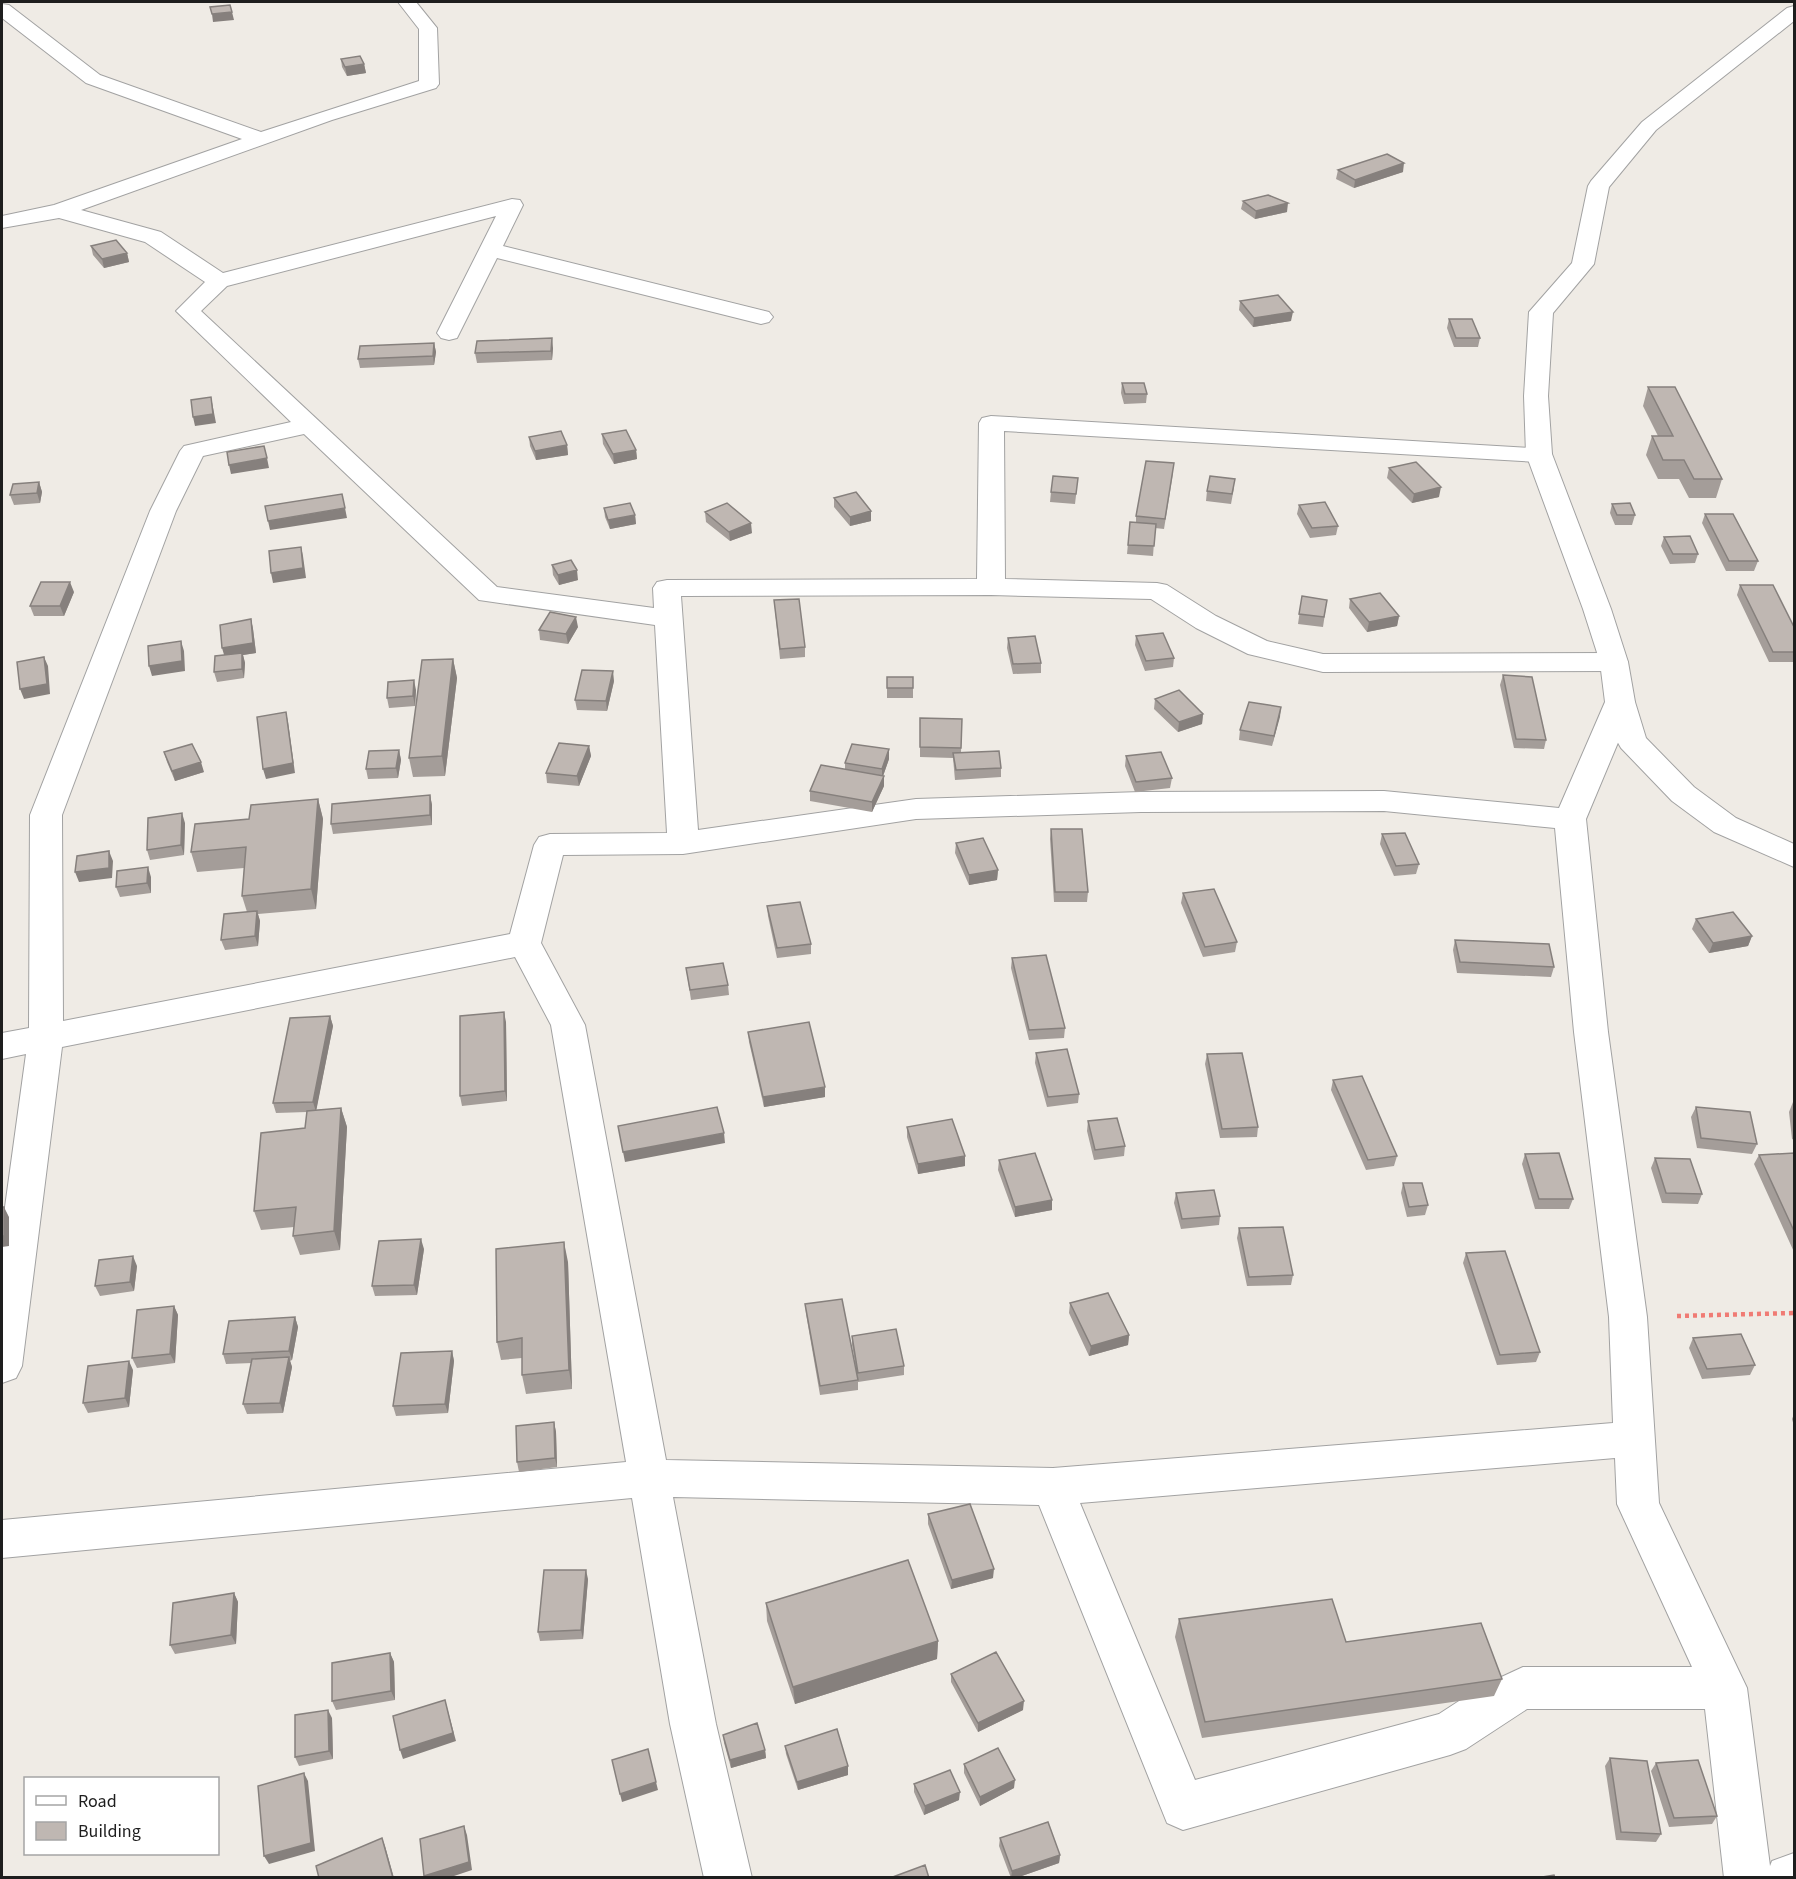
<svg xmlns="http://www.w3.org/2000/svg" width="1796" height="1879" font-family="'Source Sans 3',sans-serif">
	<style>
		.lines { fill: none; stroke-linecap: round; stroke-linejoin: round }
		.minor-casing { stroke: #a2a2a2; stroke-width: 2 }
		.tertiary-casing { stroke: #a2a2a2; stroke-width: 2 }
		.path { stroke: #f07b74; stroke-width: 4.5; stroke-dasharray: 4 4; stroke-linecap: butt }
		.minor { fill: #fff; fill-rule: evenodd }
		.tertiary { fill: #fff; fill-rule: evenodd }
		.wall { fill: #a49d99 }
		.shaded-wall { fill: #86807d }
		.building { fill: #bfb7b2; stroke: #86807d; stroke-width: 1.5 }
	</style>
	<rect width="100%" height="100%" fill="#efebe5"/>
	<g class="lines">
		<defs>
			<path id="minor" d="M398,2H416L437,28L439,84L436,88L332,120L81,210L161,232L223,273L512,199L520,200L523,205L503,246L769,312L773,317L769,322L761,324L497,258L457,338L449,340L441,338L437,333L496,216L227,286L201,311L497,587L654,608L653,588L657,582L667,580L977,579L979,423L982,418L991,416L1548,449L1552,454L1548,459L1539,462L1004,431L1005,579L1157,583L1167,585L1216,616L1267,641L1323,654L1614,653L1624,656L1628,662L1624,668L1614,671L1323,672L1248,654L1196,628L1151,599L991,595L681,596L698,830L916,799L1141,792L1384,791L1559,808L1605,702L1610,696L1620,693L1630,696L1635,702L1586,819L1608,1032L1647,1317L1659,1503L1747,1688L1770,1866L1772,1861L1794,1853V1878H1724L1705,1709H1527L1466,1749L1450,1755L1183,1830L1167,1823L1039,1505L673,1497L716,1724L752,1878H704L670,1724L632,1498L2,1558V1520L626,1462L551,1025L515,957L62,1047L22,1366L16,1378L2,1383V1229L26,1054L2,1059V1033L29,1028L30,815L150,511L180,451L184,446L291,422L176,311L205,282L145,242L59,218L2,228V216L54,205L242,139L86,83L2,18V4L9,5L100,75L261,132L419,81V29ZM304,434L479,600L655,625L667,833L550,834L539,837L534,845L510,934L63,1021L62,815L176,511L203,456ZM1384,811L1555,828L1574,1032L1609,1317L1613,1423L1053,1468L666,1460L585,1025L541,943L563,855L683,854L916,819L1141,812ZM1615,1458L1617,1504L1692,1667H1523L1482,1686L1439,1714L1195,1780L1080,1503Z"/>
			<path id="tertiary" d="M1794,6V21L1656,130L1609,187L1594,264L1553,313L1548,396L1552,454L1611,609L1628,662L1635,702L1646,738L1694,787L1736,818L1794,844V867L1714,832L1672,801L1621,748L1617,741L1605,702L1600,662L1583,609L1526,454L1524,396L1529,312L1572,263L1588,186L1591,181L1642,122L1787,8Z"/>
		</defs>
		<!-- minor casing -->
		<use href="#minor" class="minor-casing"/>
		<!-- tertiary casing -->
		<use href="#tertiary" class="tertiary-casing"/>
		<!-- path -->
		<path class="path" d="M1677,1316L1794,1313"/>
		<!-- minor -->
		<use href="#minor" class="minor"/>
		<!-- tertiary -->
		<use href="#tertiary" class="tertiary"/>
	</g>
	<!-- wall -->
	<path class="wall" d="M341,59L364,64L366,73L347,76L342,67Z
		M1338,170L1403,172L1354,188L1336,179Z
		M1243,201L1287,212L1255,219L1241,209Z
		M91,246L127,253L129,262L104,268L93,255Z
		M1240,301L1291,321L1253,327L1239,310Z
		M1449,319L1480,338L1478,347H1454L1447,328Z
		M434,343L436,352L434,365L360,368L358,359Z
		M553,348L552,360L477,363L475,353Z
		M1122,383L1147,394L1146,403L1124,404L1121,393Z
		M1648,387L1722,479L1716,498H1689L1679,479H1658L1646,455L1652,436H1658L1643,406Z
		M602,434L636,450L637,459L614,464L603,444Z
		M529,437L567,445L568,455L536,460L530,446Z
		M1389,468L1439,497L1412,503L1387,478Z
		M1173,473L1164,529L1155,528L1153,556L1127,554L1130,522H1136V516Z
		M39,482L42,492L40,503L14,505L10,495Z
		M1077,487L1075,504L1050,502L1051,492Z
		M1234,488L1231,504L1206,501L1207,491Z
		M834,498L871,521L850,526L834,507Z
		M1612,504L1635,515L1632,525H1615L1610,513Z
		M1299,505L1338,526L1336,535L1310,538L1297,514Z
		M604,508L635,515L636,524L610,529L605,517Z
		M705,512L752,533L730,541L706,522Z
		M1705,514L1758,561L1754,571H1726L1702,523Z
		M1664,537L1698,554L1695,563L1670,564L1661,546Z
		M552,565L578,580L559,585L553,575Z
		M1740,585L1794,627V662H1769L1737,595Z
		M74,592L64,616H34L30,606Z
		M1302,596L1327,600L1323,627L1298,624Z
		M1350,599L1399,616L1397,626L1367,632L1349,608Z
		M774,600L805,647V657L780,659Z
		M251,619L253,629L256,653L243,655L245,663L244,678L217,682L214,672L224,655Z
		M578,627L568,644L540,640L539,630Z
		M1136,636L1174,658L1173,667L1145,671L1135,645Z
		M1008,638L1041,663V673L1013,674L1007,648Z
		M453,659L457,678L445,776L413,777L409,758Z
		M1503,675L1546,740L1544,749L1514,748L1500,685Z
		M887,677H913V698H887Z
		M614,681L607,711L577,710L575,700Z
		M416,690L415,706L389,708L387,698Z
		M1155,699L1203,714L1202,724L1178,732L1154,709Z
		M1281,707L1272,746L1239,740L1240,730Z
		M920,718L962,719L961,752L1001,768V777L955,780L953,758L920,757Z
		M589,746L591,756L579,786L547,783L546,773Z
		M399,750L401,760L398,778L368,779L366,769Z
		M164,752L204,772L175,781L167,762Z
		M1126,756L1172,778L1170,788L1135,792L1125,766Z
		M889,759L883,776H884V786L872,812L810,801V791L845,769V763Z
		M430,795L432,805V825L333,834L331,824Z
		M318,799L323,819L316,909L258,914L260,921L258,946L225,950L221,940L247,912L242,896L244,868L197,872L191,852L249,819Z
		M185,823L184,855L150,860L147,850Z
		M1051,829L1088,892L1087,902H1054L1050,839Z
		M1382,834L1419,864L1416,874L1394,876L1380,844Z
		M956,843L998,870L997,880L969,885L955,853Z
		M151,877V893L120,897L116,887Z
		M1183,893L1237,942L1235,952L1203,957L1181,903Z
		M767,906L811,944V954L777,958L768,916Z
		M1696,919L1752,936L1748,946L1709,953L1692,929Z
		M1455,940L1554,967L1551,977L1457,973L1453,950Z
		M1012,958L1065,1028L1064,1038L1029,1040L1011,968Z
		M686,968L728,985L729,995L691,1000Z
		M330,1016L333,1026L316,1110L341,1108L347,1127L340,1250L300,1255L293,1236L294,1227L261,1230L254,1211L305,1128L307,1112L276,1113L273,1103Z
		M506,1022L507,1101L462,1106L460,1096Z
		M748,1032L825,1097L764,1107L749,1042Z
		M1036,1053L1079,1094L1078,1103L1047,1107L1035,1063Z
		M1207,1054L1258,1127L1257,1137L1220,1138L1205,1064Z
		M1333,1080L1397,1156L1394,1166L1366,1170L1331,1090Z
		M1793,1102H1794V1140L1792,1139L1789,1112Z
		M1696,1107L1757,1144L1752,1154L1697,1148L1691,1117Z
		M1088,1121L1125,1146L1124,1156L1094,1160L1087,1131Z
		M907,1127L965,1156V1166L918,1174L907,1137Z
		M1794,1153V1252L1754,1164L1759,1155Z
		M1525,1154L1573,1199L1569,1209H1535L1522,1164Z
		M1655,1158L1702,1194L1698,1204L1662,1203L1651,1168Z
		M999,1160L1052,1210L1015,1217L998,1170Z
		M1403,1183L1428,1205L1425,1215L1407,1217L1401,1193Z
		M1176,1193L1220,1216L1219,1225L1181,1229L1174,1203Z
		M1239,1228L1293,1275L1291,1285L1247,1286L1237,1238Z
		M424,1249L417,1295L375,1296L372,1286Z
		M1466,1253L1540,1352L1536,1362L1497,1365L1463,1263Z
		M568,1262L572,1389L526,1394L522,1375V1358L501,1360L497,1342Z
		M137,1266L134,1291L100,1296L95,1286Z
		M1070,1303L1129,1335L1128,1345L1089,1356L1069,1313Z
		M805,1304L857,1374L852,1345V1336L904,1366V1375L858,1382V1381V1390L820,1395L806,1314Z
		M174,1306L178,1315L175,1363L137,1368L132,1358Z
		M295,1317L298,1327L292,1360L290,1361L292,1367L283,1413L247,1414L243,1404L252,1363L226,1364L223,1354Z
		M1693,1338L1755,1365L1750,1375L1702,1379L1689,1348Z
		M452,1351L454,1361L448,1413L396,1416L393,1406Z
		M133,1370L129,1407L88,1413L83,1403Z
		M1794,1414V1426L1792,1419Z
		M554,1422L556,1432L557,1467L519,1472L517,1462Z
		M928,1514L993,1578L951,1589L928,1524Z
		M588,1579L583,1639L540,1641L538,1632Z
		M234,1593L238,1602L236,1644L175,1654L170,1645Z
		M766,1603L938,1641L937,1659L795,1704L767,1621Z
		M1179,1619L1346,1642L1502,1679L1494,1696L1202,1738L1175,1637Z
		M390,1653L394,1662L395,1700L336,1710L332,1701Z
		M951,1674L1023,1710L978,1732L951,1682Z
		M332,1718L333,1759L299,1766L295,1757Z
		M723,1735L765,1750L766,1758L731,1768L724,1743Z
		M785,1746L848,1775L798,1790L786,1754Z
		M1610,1758L1661,1834L1656,1842L1616,1840L1605,1766Z
		M1656,1763L1717,1816L1712,1824L1669,1827L1651,1771Z
		M964,1764L1014,1788L980,1806L964,1773Z
		M914,1784L959,1800L924,1815L914,1792Z
		M1000,1838L1060,1855L1059,1863L1016,1878H1011L999,1846Z"/>
	<!-- shaded-wall -->
	<path class="shaded-wall" d="M232,12L234,20L213,22L212,14Z
		M364,64L366,73L347,76L345,67Z
		M1404,163L1403,172L1354,188L1355,180Z
		M1288,203L1287,212L1255,219L1256,211Z
		M127,253L129,262L104,268L102,259Z
		M1293,312L1291,321L1253,327L1254,318Z
		M552,338L553,348L552,360L551,351Z
		M434,343L436,352L434,365L433,356Z
		M211,397L216,423L195,426L193,417Z
		M567,445L568,455L536,460L535,451Z
		M636,450L637,459L614,464L613,454Z
		M267,458L269,468L231,474L229,465Z
		M39,482L42,492L40,503L37,493Z
		M1441,487L1439,497L1412,503L1414,494Z
		M345,508L347,518L270,530L268,521Z
		M871,511V521L850,526V517Z
		M635,515L636,524L610,529L608,520Z
		M751,523L752,533L730,541L729,532Z
		M301,547L303,556L306,578L273,583L271,573Z
		M577,570L578,580L559,585L558,575Z
		M70,582L74,592L64,616L60,606Z
		M1399,616L1397,626L1367,632L1369,622Z
		M576,617L578,627L568,644L566,634Z
		M251,619L253,629L256,653L243,655L245,663L244,678L242,669L225,658L222,648Z
		M181,641L184,651L185,671L152,676L149,666Z
		M44,657L48,666L50,694L24,699L20,689Z
		M453,659L457,678L445,776L442,756Z
		M613,671L614,681L607,711L606,701Z
		M414,680L416,690L415,706L413,696Z
		M1281,707L1280,717L1272,746L1274,736Z
		M286,712L288,722L295,773L266,779L263,769Z
		M1203,714L1202,724L1178,732L1179,722Z
		M589,746L591,756L579,786L577,776Z
		M889,749V759L882,779V769Z
		M399,750L401,760L398,778L396,768Z
		M201,762L204,772L175,781L172,771Z
		M884,776V786L872,812V802Z
		M430,795L432,805V825L430,815Z
		M318,799L323,819L316,909L311,889Z
		M182,813L185,823L184,855L181,845Z
		M109,851L113,861L112,878L79,882L75,872Z
		M148,867L151,877V893L147,883Z
		M998,870L997,880L969,885V875Z
		M257,911L260,921L258,946L255,936Z
		M1752,936L1748,946L1709,953L1713,943Z
		M504,1012L506,1022L507,1101L505,1091Z
		M330,1016L333,1026L316,1112L313,1102Z
		M825,1087V1097L764,1107L763,1097Z
		M341,1108L347,1127L340,1250L334,1231Z
		M724,1133L725,1143L625,1162L623,1152Z
		M965,1156V1166L918,1174V1164Z
		M1052,1200V1210L1015,1217V1207Z
		M4,1207L9,1217V1246L2,1247Z
		M421,1239L424,1249L417,1295L414,1285Z
		M564,1242L568,1262L572,1389L569,1370Z
		M2,1248L3,1250V1277L2,1278Z
		M133,1256L137,1266L134,1291L130,1282Z
		M174,1306L178,1315L175,1363L170,1354Z
		M295,1317L298,1327L292,1360L289,1351Z
		M1129,1335L1128,1345L1089,1356L1091,1346Z
		M452,1351L454,1361L448,1413L445,1404Z
		M289,1357L292,1367L283,1413L280,1403Z
		M129,1361L133,1370L129,1407L125,1398Z
		M554,1422L556,1432L557,1467L555,1458Z
		M994,1569L993,1578L951,1589L952,1580Z
		M586,1570L588,1579L583,1639L581,1630Z
		M234,1593L238,1602L236,1644L231,1635Z
		M938,1641L937,1659L795,1704L793,1687Z
		M390,1653L394,1662L395,1700L391,1691Z
		M445,1700L456,1741L403,1759L400,1750Z
		M1024,1701L1023,1710L978,1732V1723Z
		M328,1710L332,1718L333,1759L329,1751Z
		M765,1750L766,1758L731,1768L730,1760Z
		M848,1766V1775L798,1790L797,1782Z
		M304,1773L308,1781L315,1851L269,1864L264,1856Z
		M1015,1780L1014,1788L980,1806V1797Z
		M656,1782L658,1790L622,1802L620,1794Z
		M960,1792L959,1800L924,1815L925,1806Z
		M464,1826L467,1835L472,1870L448,1878H425L424,1876Z
		M382,1838L385,1846L394,1878H393Z
		M1060,1855L1059,1863L1016,1878H1011L1012,1871Z"/>
	<!-- building -->
	<path class="building" d="M230,5L232,12L212,14L210,7Z
		M360,56L364,64L345,67L341,59Z
		M1387,154L1404,163L1355,180L1338,170Z
		M1268,195L1288,203L1256,211L1243,201Z
		M116,240L127,253L102,259L91,246Z
		M1278,295L1293,312L1254,318L1240,301Z
		M1449,319H1472L1480,338H1456Z
		M552,338L551,351L475,353L477,341Z
		M434,343L433,356L358,359L360,346Z
		M1122,383H1144L1147,394H1125Z
		M1648,387H1675L1722,479H1694L1684,460H1663L1652,436H1673Z
		M211,397L213,414L193,417L191,400Z
		M626,430L636,450L613,454L602,434Z
		M561,431L567,445L535,451L529,437Z
		M264,446L267,458L229,465L227,452Z
		M1146,461L1174,463L1165,519L1136,516Z
		M1416,462L1441,487L1414,494L1389,468Z
		M1053,476L1078,478L1076,494L1051,492Z
		M1210,476L1235,479L1232,494L1207,491Z
		M39,482L37,493L10,495L13,484Z
		M856,492L871,511L850,517L834,498Z
		M342,494L345,508L268,521L265,506Z
		M1325,502L1338,526L1312,528L1299,505Z
		M630,503L635,515L608,520L604,508Z
		M727,503L751,523L729,532L705,512Z
		M1630,503L1635,515H1617L1612,504Z
		M1705,514H1733L1758,561H1729Z
		M1130,522L1156,524L1154,546L1128,545Z
		M1690,536L1698,554H1673L1664,537Z
		M301,547L303,568L271,573L269,551Z
		M571,560L577,570L558,575L552,565Z
		M41,582H70L60,606H30Z
		M1740,585H1773L1794,627V652H1773Z
		M1380,593L1399,616L1369,622L1350,599Z
		M1302,596L1327,600L1324,617L1299,614Z
		M799,599L805,647L780,649L774,600Z
		M550,612L576,617L566,634L539,630Z
		M251,619L253,643L222,648L220,625Z
		M1163,633L1174,658L1146,661L1136,636Z
		M1035,636L1041,663L1013,664L1008,638Z
		M181,641L182,661L149,666L148,646Z
		M242,653V669L214,672L215,656Z
		M44,657L47,684L20,689L17,662Z
		M453,659L442,756L409,758L422,660Z
		M582,670L613,671L606,701L575,700Z
		M1503,675L1532,677L1546,740L1516,739Z
		M887,677H913V688H887Z
		M414,680L413,696L387,698L388,682Z
		M1179,690L1203,714L1179,722L1155,699Z
		M1249,702L1281,707L1274,736L1240,730Z
		M286,712L293,763L263,769L257,717Z
		M920,718L962,719L961,748L920,747Z
		M559,743L589,746L577,776L546,773Z
		M192,744L201,762L172,771L164,752Z
		M852,744L889,749L882,769L845,763Z
		M399,750L396,768L366,769L369,751Z
		M999,751L1001,768L956,770L953,753Z
		M1161,752L1172,778L1136,782L1126,756Z
		M821,765L884,776L872,802L810,791Z
		M430,795V815L331,824L332,804Z
		M318,799L311,889L242,896L246,847L191,852L195,824L249,819L251,805Z
		M182,813L181,845L147,850L148,818Z
		M1051,829H1082L1088,892H1055Z
		M1405,833L1419,864L1396,866L1382,834Z
		M983,838L998,870L969,875L956,843Z
		M109,851V868L75,872L77,856Z
		M148,867L147,883L116,887L117,871Z
		M1214,889L1237,942L1205,947L1183,893Z
		M800,902L811,944L777,948L767,906Z
		M257,911L255,936L221,940L224,914Z
		M1733,912L1752,936L1713,943L1696,919Z
		M1455,940L1549,944L1554,967L1460,962Z
		M1046,955L1065,1028L1029,1030L1012,958Z
		M723,963L728,985L690,990L686,968Z
		M504,1012L505,1091L460,1096V1016Z
		M330,1016L313,1102L273,1103L290,1018Z
		M809,1022L825,1087L763,1097L748,1032Z
		M1067,1049L1079,1094L1048,1097L1036,1053Z
		M1242,1053L1258,1127L1222,1129L1207,1054Z
		M1362,1076L1397,1156L1368,1160L1333,1080Z
		M717,1107L724,1133L623,1152L618,1126Z
		M1696,1107L1750,1112L1757,1144L1701,1138Z
		M341,1108L334,1231L293,1236L296,1207L254,1211L261,1133L305,1128L307,1111Z
		M1117,1118L1125,1146L1095,1150L1088,1121Z
		M952,1119L965,1156L918,1164L907,1127Z
		M1035,1153L1052,1200L1015,1207L999,1160Z
		M1559,1153L1573,1199H1539L1525,1154Z
		M1794,1153V1231L1759,1155Z
		M1655,1158L1690,1159L1702,1194L1666,1193Z
		M1403,1183H1422L1428,1205L1409,1207Z
		M1214,1190L1220,1216L1182,1219L1176,1193Z
		M2,1207H4V1236H2Z
		M1283,1227L1293,1275L1249,1277L1239,1228Z
		M421,1239L414,1285L372,1286L379,1241Z
		M564,1242L569,1370L522,1375V1338L497,1342L496,1249Z
		M1505,1251L1540,1352L1500,1355L1466,1253Z
		M133,1256L130,1282L95,1286L99,1260Z
		M1108,1293L1129,1335L1091,1346L1070,1303Z
		M842,1299L858,1380L820,1386L805,1304Z
		M174,1306L170,1354L132,1358L137,1310Z
		M295,1317L289,1351L223,1354L229,1321Z
		M896,1329L904,1366L858,1373L852,1336Z
		M1741,1334L1755,1365L1707,1369L1693,1338Z
		M452,1351L445,1404L393,1406L401,1353Z
		M289,1357L280,1403L243,1404L252,1359Z
		M129,1361L125,1398L83,1403L88,1366Z
		M554,1422L555,1458L517,1462L516,1426Z
		M970,1504L994,1569L952,1580L928,1514Z
		M908,1560L938,1641L793,1687L766,1603Z
		M544,1570H586L581,1630L538,1632Z
		M234,1593L231,1635L170,1645L173,1603Z
		M1332,1599L1346,1642L1481,1623L1502,1679L1205,1722L1179,1619Z
		M996,1652L1024,1701L978,1723L951,1674Z
		M390,1653L391,1691L332,1701V1663Z
		M445,1700L453,1733L400,1750L393,1716Z
		M328,1710L329,1751L295,1757V1715Z
		M757,1723L765,1750L730,1760L723,1735Z
		M837,1729L848,1766L797,1782L785,1746Z
		M998,1748L1015,1780L980,1797L964,1764Z
		M648,1749L656,1782L620,1794L612,1760Z
		M1610,1758L1647,1761L1661,1834L1621,1832Z
		M1698,1760L1717,1816L1674,1818L1656,1763Z
		M950,1770L960,1792L925,1806L914,1784Z
		M304,1773L311,1843L264,1856L258,1786Z
		M1048,1822L1060,1855L1012,1871L1000,1838Z
		M464,1826L469,1862L424,1876L420,1839Z
		M382,1838L393,1878H319L316,1866Z
		M925,1865L929,1878H890Z
		M1554,1875L1555,1878H1536Z"/>
	<!-- border -->
	<rect width="1796" height="1879" fill="none" stroke="#1e1e1e" stroke-width="6"/>
	<!-- legend -->
	<rect x="24" y="1777" width="195" height="78" fill="#ffffff" stroke="#a5a5a5" stroke-width="1.5"/>
	<rect x="36" y="1796" width="30" height="9" fill="#ffffff" stroke="#a5a5a5" stroke-width="1.5"/>
	<text x="78" y="1807" font-size="18" fill="#1e1e1e">Road</text>
	<rect x="36" y="1822" width="30" height="18" fill="#bfb7b2" stroke="#a5a5a5" stroke-width="1.5"/>
	<text x="78" y="1837" font-size="18" fill="#1e1e1e">Building</text>
</svg>
